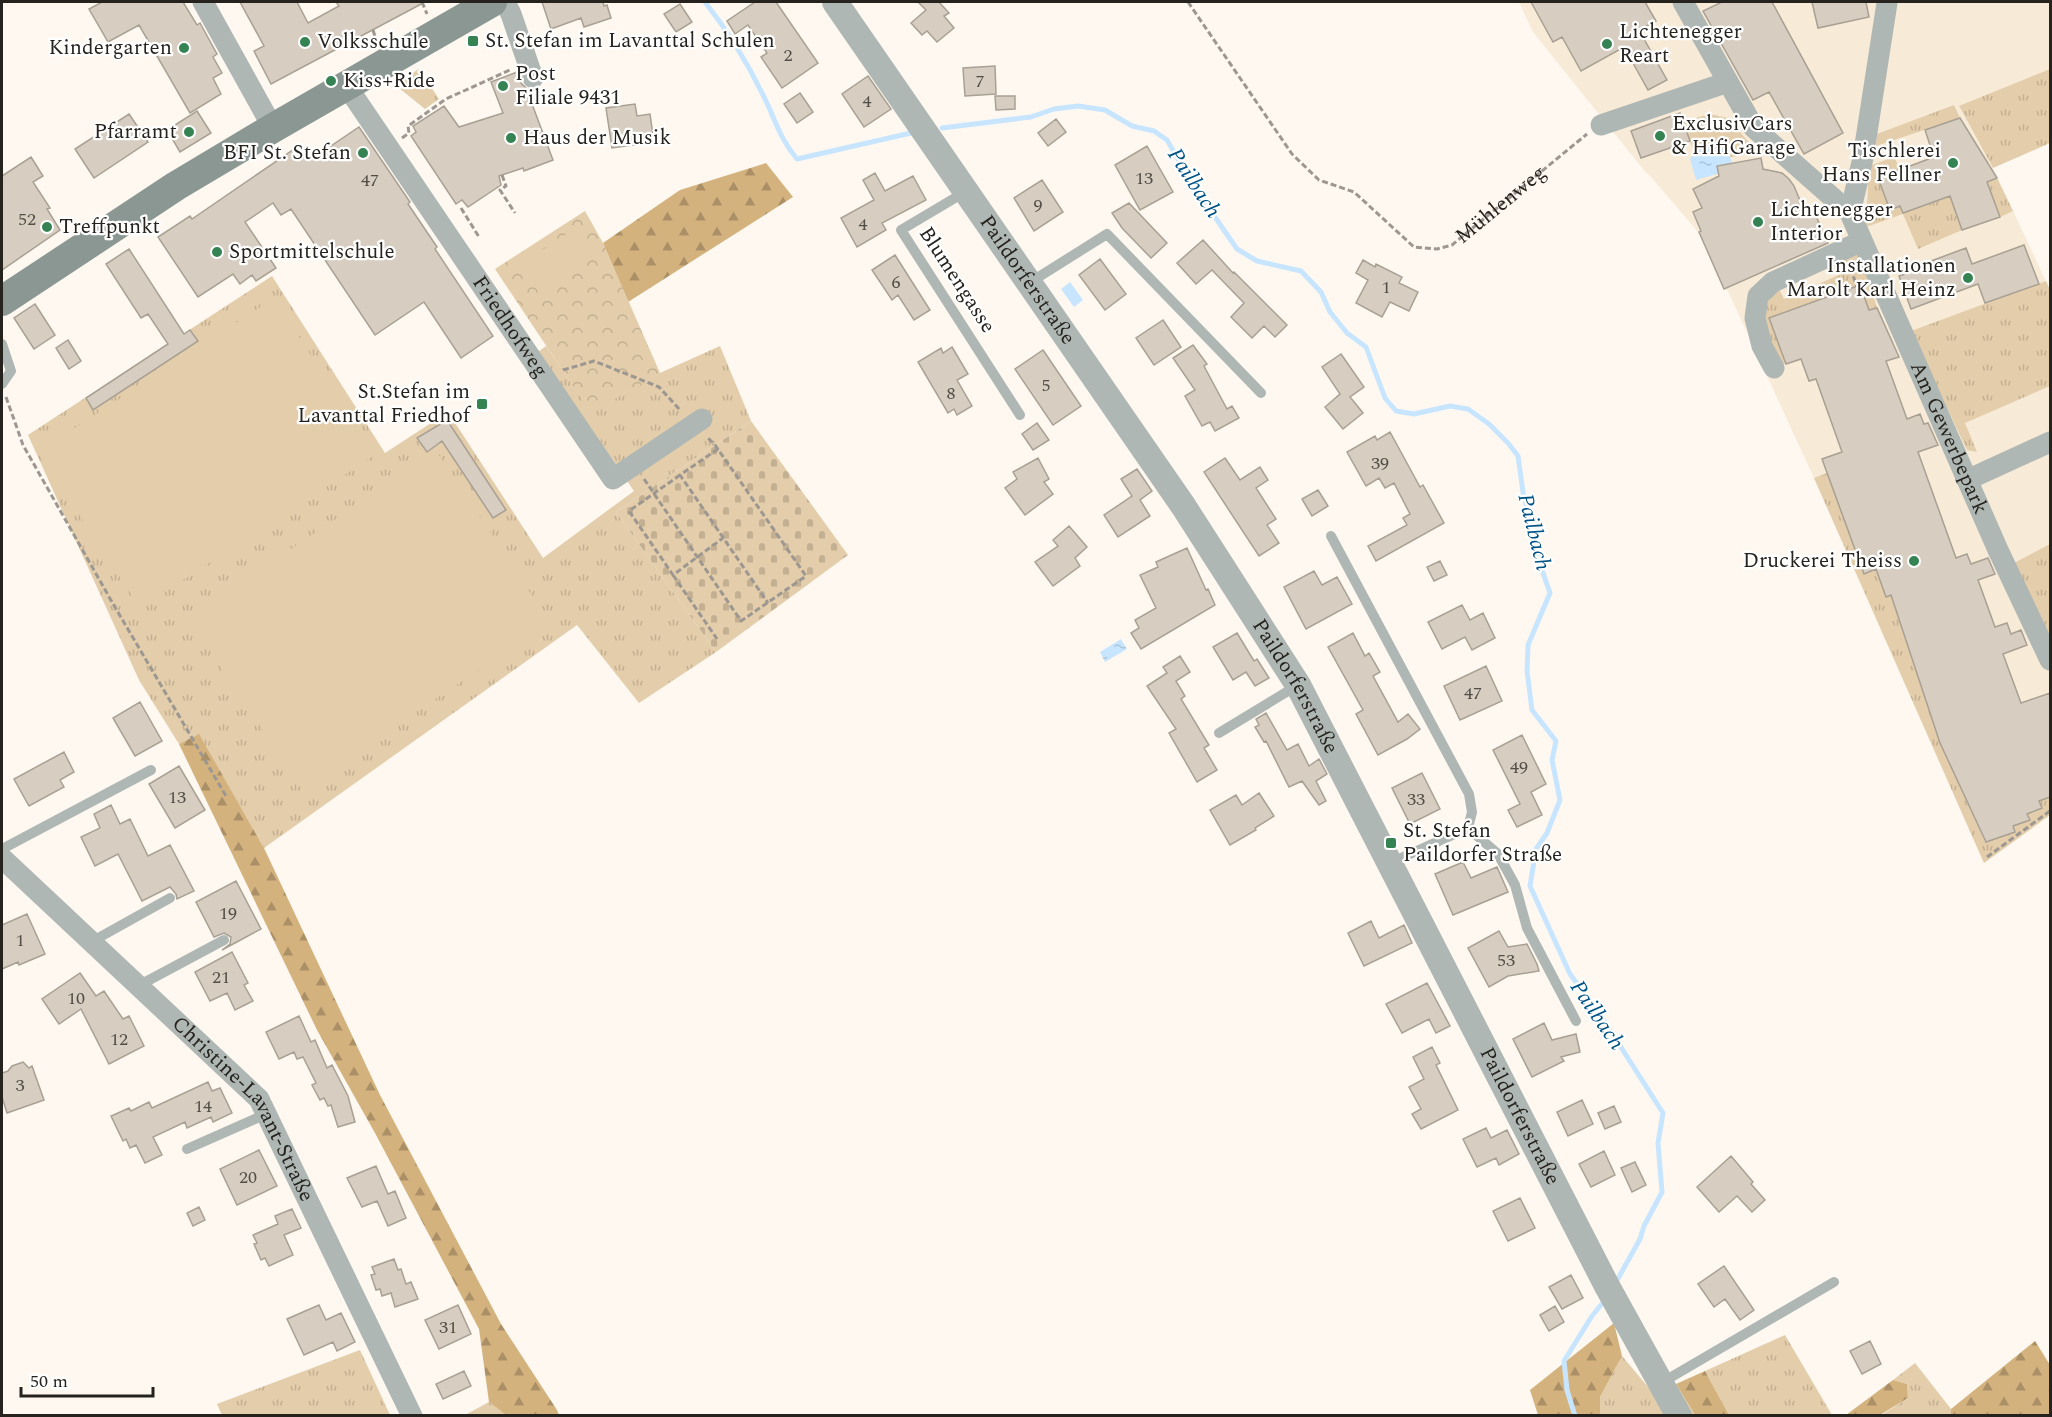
<svg xmlns="http://www.w3.org/2000/svg" width="2052" height="1417" font-family="Spectral,serif">
	<style>
		.built { fill: #f7ead6 }
		.grass { fill: url(#grass-tufts) }
		.forest { fill: url(#forest-firs) }
		.cemetery { fill: url(#cemetery-stones) }
		.park { fill: url(#park-crowns) }
		.pitch { fill: #e3cdaa }
		.water { fill: url(#water-ripples) }
		.lines { fill: none; stroke-linecap: round; stroke-linejoin: round }
		.stream { stroke: #c8e5ff; stroke-width: 5 }
		.building { fill: #d7cec1; stroke: #a8a093; stroke-width: 1.5 }
		.path { stroke: #9c9790; stroke-width: 3; stroke-dasharray: 6 3; stroke-linecap: butt }
		.service { stroke: #afb7b4; stroke-width: 10 }
		.minor { stroke: #afb7b4; stroke-width: 21 }
		.tertiary { stroke: #afb7b4; stroke-width: 26 }
		.secondary { stroke: #8b9793; stroke-width: 30 }
		.poi-dot { fill: #358353; stroke: #fff; stroke-width: 2 }
		.labels { text-anchor: middle; dominant-baseline: central; stroke-width: 4.5; stroke-linejoin: round; paint-order: stroke }
		.number-label { font-size: 18px; fill: #524e47 }
		.poi-label { font-size: 21px; fill: #26231e; stroke: #fff; text-anchor: start }
		.street-label { font-size: 21px; fill: #26231e; stroke: #fff }
		.water-label { font-size: 22px; font-style: italic; fill: #005385; stroke: #fff }
	</style>
	<defs>
		<pattern id="grass-tufts" width="24" height="20" patternUnits="userSpaceOnUse" patternTransform="scale(1.5)"><rect width="24" height="20" fill="#e3cdaa"/><path d="M3 7l-1-3M5 7V3M7 7l1-3M15 17l-1-3M17 17v-4M19 17l1-3" fill="none" stroke="#c3b092"/></pattern>
		<pattern id="forest-firs" width="22" height="20" patternUnits="userSpaceOnUse" patternTransform="scale(1.5)"><rect width="22" height="20" fill="#d3b27e"/><path d="M5 1l3.5 6h-7zM16 11l3.5 6h-7z" fill="#ab9067"/></pattern>
		<pattern id="cemetery-stones" width="16" height="16" patternUnits="userSpaceOnUse" patternTransform="scale(1.5)"><rect width="16" height="16" fill="#e3cdaa"/><path d="M2 7V4a2 2 0 0 1 4 0v3zM10 15v-3a2 2 0 0 1 4 0v3z" fill="#c3b092"/></pattern>
		<pattern id="park-crowns" width="20" height="18" patternUnits="userSpaceOnUse" patternTransform="scale(1.5)"><rect width="20" height="18" fill="#e3cdaa"/><path d="M2 6a3 3 0 1 1 6 0M12 15a3 3 0 1 1 6 0" fill="none" stroke="#c3b092"/></pattern>
		<pattern id="water-ripples" width="26" height="14" patternUnits="userSpaceOnUse" patternTransform="scale(1.5)"><rect width="26" height="14" fill="#c8e5ff"/><path d="M2 4q2-2 4 0t4 0M15 11q2-2 4 0t4 0" fill="none" stroke="#acc4da"/></pattern>
	</defs>
	<rect width="100%" height="100%" fill="#fef8f0"/>
	<!-- built -->
	<path class="built" d="M1519,2H2050V69L1959,107L1993,168L2050,290V815L1984,863L1814,478L1728,291L1724,289L1699,233L1652,178L1643,169L1533,32Z"/>
	<!-- grass -->
	<path class="grass" d="M419,69L439,99L425,109L394,84Z
		M2050,69V143L1993,168L1959,106Z
		M1954,105L1960,118L1876,146L1877,134Z
		M1709,114L1728,118L1757,152L1731,157C1722,141 1708,148 1694,152L1683,122Z
		M1894,157L1900,169L1878,178L1890,210L1900,206L1903,213L1997,178L2013,211L2000,217L1990,190L1953,203L1962,230L1918,249L1903,214L1866,227L1869,166Z
		M1857,253L1869,280L1877,308L1869,310L1769,319L1786,364L1778,362L1765,333L1766,304L1778,287L1784,299L1841,274L1836,261Z
		M272,276L385,453L448,412L543,558L634,491L538,352L546,346L591,412L660,373L720,346L751,421L616,512L716,652L639,703L577,625L264,848L199,735L179,744L139,680L28,435Z
		M2046,281L2050,290V386L1965,423L1977,452L1967,450L1911,331Z
		M1827,473L1864,574L1880,568L1891,595L1940,743L1985,842L2013,826L2029,820L2027,814L2041,808L2039,801L2050,797V815L1984,863L1814,478Z
		M2050,544V643L2014,563Z
		M1785,1335L1832,1415H1729L1705,1371Z
		M360,1350L390,1415H222L217,1404Z
		M1622,1356L1654,1394L1676,1384L1695,1415L1600,1416V1397Z
		M1915,1363L1951,1409V1415L1880,1416L1908,1398L1907,1384L1893,1380Z
		M489,1402L506,1415H465Z"/>
	<!-- forest -->
	<path class="forest" d="M766,163L793,197L628,302L603,243L680,190Z
		M199,734L264,848L380,1095L501,1324L557,1410L559,1415H506L489,1402L479,1329L375,1133L317,1030L179,744Z
		M1614,1323L1622,1356L1600,1397V1415H1538L1530,1390Z
		M2035,1341L2050,1365V1415H1951V1409Z
		M1705,1371L1729,1415H1695L1676,1384Z
		M1893,1380L1907,1384L1908,1398L1880,1415H1846Z"/>
	<!-- cemetery -->
	<path class="cemetery" d="M751,421L848,555L716,652L616,512Z"/>
	<!-- park -->
	<path class="park" d="M585,211L603,243L660,373L591,413L495,269Z"/>
	<!-- pitch -->
	<path class="pitch" d="M577,227L594,254L540,289L524,262Z
		M274,298L375,455L140,608L38,452Z
		M437,452L550,623L301,788L188,617Z"/>
	<!-- water -->
	<path class="water" d="M1716,146C1729,151 1731,156 1734,169L1696,180L1690,159L1694,152Z
		M1070,282L1083,300L1074,307L1061,289Z
		M1121,639L1127,649L1105,662L1100,652Z"/>
	<g class="lines">
		<!-- stream -->
		<path class="stream" d="M705,2C727,30 746,60 762,93C775,118 778,136 797,159L911,133
			M942,128L1031,117L1054,109L1078,106L1105,110L1132,126L1154,131L1167,140L1195,188L1237,249L1257,261L1301,271L1321,292L1330,312L1347,333L1366,347L1385,398L1396,411L1414,414L1450,406L1468,409L1489,424L1508,443L1518,456L1523,492L1542,570L1550,593L1528,645L1527,671L1532,710L1556,741L1552,760L1560,800L1547,833L1536,849L1530,886L1570,974L1601,1016L1663,1113L1658,1143L1662,1192L1644,1226L1640,1239L1615,1284
			M1575,1416L1567,1390L1564,1361L1592,1316L1605,1300"/>
	</g>
	<!-- building -->
	<path class="building" d="M102,2H183L197,25L200,23L217,54L213,57L222,73L213,78L221,94L190,113L139,25L108,42L89,9Z
		M240,2H297L308,23L339,6L336,2H425L271,84L254,51L264,46Z
		M542,2H603L604,6L607,5L611,18L584,27L581,18L551,29Z
		M755,2H776L818,63L782,88L761,57L767,53L748,25L735,34L727,21Z
		M918,2H939L949,13L944,16L954,28L937,42L927,31L922,35L911,23L926,10Z
		M1531,2H1645L1656,21L1639,30L1667,80L1648,90L1624,47L1581,71L1562,37L1553,42Z
		M1722,2H1772L1843,133L1804,154L1769,92L1753,100L1703,11Z
		M1812,2H1866L1869,17L1818,28Z
		M680,4L692,22L676,32L664,14Z
		M995,66L996,94L965,96L963,68Z
		M517,72L521,83L526,88L553,160L524,171L523,168L499,176L501,185L468,207L462,200L456,204L411,136L416,132L413,126L444,106L459,127L503,113L491,82Z
		M868,76L891,109L864,127L842,94Z
		M800,93L813,112L797,123L784,104Z
		M995,96H1015V109L996,110Z
		M635,104L637,116L650,114L654,142L612,148L606,108Z
		M197,111L211,133L180,152L167,130Z
		M1680,113L1690,141L1641,158L1631,131Z
		M129,114L148,142L94,178L75,149Z
		M1960,118L1997,178L1987,182L2000,217L1962,230L1950,196L1903,213L1900,206L1890,210L1878,178L1934,157L1925,130Z
		M1056,119L1066,132L1048,146L1038,133Z
		M359,127L410,202L408,204L437,247L435,249L493,336L461,358L424,302L375,335L291,209L281,215L273,203L245,222L276,268L256,281L252,275L240,284L233,274L198,297L158,237L190,216L192,219L300,145L310,160Z
		M1147,146L1173,192L1140,210L1115,165Z
		M31,157L43,176L33,182L50,208L47,209L60,230L2,270V176Z
		M1761,158L1763,169L1782,173L1789,179L1794,186L1804,210L1812,207L1828,243L1724,289L1699,232L1701,231L1693,212L1702,208L1693,189L1719,176L1717,166Z
		M875,173L885,191L913,176L926,200L882,223L886,230L857,247L841,218L874,200L863,180Z
		M1042,180L1063,212L1034,231L1014,198Z
		M1129,203L1167,243L1151,258L1122,228L1112,213Z
		M1203,240L1233,273L1234,272L1287,325L1275,337L1264,326L1252,338L1231,317L1244,303L1212,270L1196,284L1177,263Z
		M2024,245L2039,284L1985,303L1978,284L1911,309L1899,276L1924,267L1923,264L1966,248L1972,264Z
		M129,249L184,334L190,330L198,341L93,410L86,398L168,344L148,314L141,318L106,264Z
		M895,255L930,310L914,320L898,295L892,300L872,270Z
		M1100,259L1126,294L1105,310L1079,275Z
		M1363,260L1375,267L1376,264L1402,277L1399,283L1418,292L1409,311L1390,302L1382,317L1356,303L1368,280L1356,273Z
		M1860,285L1869,310L1877,308L1899,357L1886,361L1907,419L1920,414L1924,424L1928,423L1938,445L1918,452L1956,558L1967,554L1971,564L1988,558L1995,574L1978,580L1995,627L2007,623L2011,634L2021,630L2027,645L2003,654L2021,703L2050,693V797L2039,801L2042,808L2027,814L2030,820L2013,826L2015,832L1986,842L1940,743L1891,595L1886,597L1876,569L1864,574L1822,459L1842,452L1816,379L1809,381L1801,359L1786,364L1769,318Z
		M35,304L55,335L34,349L14,318Z
		M1163,320L1181,347L1154,365L1136,338Z
		M68,340L81,361L69,369L56,348Z
		M1193,345L1207,364L1204,366L1227,409L1232,406L1239,418L1215,431L1210,422L1202,426L1185,396L1195,390L1173,358Z
		M952,347L968,374L957,380L972,406L957,415L954,409L948,413L918,362L941,348L943,353Z
		M1043,350L1081,406L1053,425L1015,369Z
		M1341,354L1364,387L1350,397L1363,413L1343,429L1325,407L1340,394L1322,367Z
		M447,420L506,510L493,518L442,441L427,452L417,438Z
		M1037,423L1049,440L1033,450L1022,434Z
		M1390,432L1420,487L1423,485L1444,523L1376,561L1368,546L1407,525L1403,518L1410,514L1394,483L1385,488L1379,478L1366,486L1347,452L1375,436L1377,440Z
		M1038,458L1049,479L1044,482L1053,494L1025,515L1005,488L1017,479L1013,472Z
		M1225,458L1240,480L1260,467L1268,480L1256,488L1276,519L1267,525L1279,543L1259,556L1204,472Z
		M1137,469L1152,491L1140,500L1150,516L1118,537L1104,515L1132,496L1121,479Z
		M1318,490L1328,506L1312,516L1302,499Z
		M1069,526L1087,547L1075,558L1080,566L1053,586L1035,562L1058,546L1053,540Z
		M1187,548L1206,590L1208,589L1215,605L1141,649L1131,633L1139,628L1135,620L1156,608L1140,575L1158,567L1156,562Z
		M1440,561L1447,575L1434,581L1427,567Z
		M1314,571L1322,585L1337,577L1352,604L1306,629L1284,587Z
		M1462,605L1470,620L1483,613L1495,638L1472,650L1465,637L1442,649L1428,622Z
		M1237,633L1254,661L1257,659L1269,678L1255,686L1246,672L1233,680L1213,647Z
		M1353,633L1365,656L1369,653L1380,672L1373,676L1398,722L1408,714L1420,729L1407,739L1378,755L1356,714L1363,710L1328,647Z
		M1180,656L1190,672L1176,681L1185,696L1181,699L1209,745L1204,748L1217,770L1197,782L1169,733L1176,729L1147,686L1167,673L1163,667Z
		M1486,666L1502,701L1460,720L1444,686Z
		M140,702L162,741L135,756L113,718Z
		M1266,713L1287,750L1298,744L1309,766L1319,759L1327,774L1316,781L1326,801L1319,805L1302,781L1289,787L1266,741L1264,742L1255,727L1259,725L1256,719Z
		M1522,735L1546,784L1531,792L1542,815L1517,827L1508,810L1520,804L1493,750Z
		M64,752L74,772L60,780L64,787L29,806L14,779Z
		M179,766L205,810L175,828L149,784Z
		M1422,773L1440,809L1410,824L1392,788Z
		M1259,793L1274,816L1255,828L1256,830L1230,845L1210,810L1236,795L1242,805Z
		M111,805L120,824L130,819L148,856L170,845L194,891L177,899L176,894L170,887L142,901L118,854L95,866L81,837L100,828L94,814Z
		M1463,862L1471,878L1497,867L1508,892L1453,915L1435,874Z
		M236,881L261,929L222,950L230,944L231,937L224,933L214,937L196,902Z
		M27,914L45,954L19,965L18,962L2,969V925Z
		M1371,921L1379,938L1404,925L1412,943L1364,966L1348,933Z
		M1499,931L1508,947L1527,944L1537,964L1539,971L1508,976L1489,987L1468,948Z
		M232,952L248,983L244,985L253,1001L235,1010L227,993L210,1001L195,972Z
		M80,973L96,996L104,991L123,1019L129,1016L144,1046L109,1064L81,1009L59,1024L42,999Z
		M1427,983L1450,1026L1436,1033L1429,1019L1402,1033L1386,1004Z
		M299,1016L311,1042L315,1040L327,1068L332,1065L348,1096L355,1122L338,1127L331,1105L328,1106L324,1098L320,1100L312,1085L316,1083L303,1057L297,1059L294,1052L279,1059L266,1032Z
		M1544,1023L1552,1040L1576,1034L1580,1052L1561,1057L1564,1061L1532,1077L1513,1039Z
		M1432,1047L1440,1063L1436,1065L1458,1110L1421,1129L1412,1114L1421,1109L1409,1087L1424,1079L1413,1057Z
		M23,1062L29,1068L32,1066L44,1100L7,1113L2,1097V1073L8,1071L12,1066Z
		M208,1082L212,1091L220,1088L232,1113L213,1122L211,1117L187,1128L185,1122L153,1137L162,1155L145,1163L136,1145L130,1148L126,1139L123,1141L111,1116L129,1108L131,1111L149,1102L152,1108Z
		M1582,1100L1593,1124L1568,1136L1557,1112Z
		M1614,1106L1621,1122L1605,1129L1598,1113Z
		M1486,1128L1491,1138L1507,1130L1519,1154L1499,1165L1496,1158L1477,1167L1463,1139Z
		M259,1150L277,1186L237,1205L220,1169Z
		M1604,1151L1615,1175L1591,1187L1579,1164Z
		M1731,1156L1753,1182L1751,1184L1765,1200L1752,1212L1737,1196L1719,1212L1697,1187Z
		M1635,1162L1646,1185L1632,1192L1621,1168Z
		M376,1166L388,1194L395,1191L406,1218L388,1226L377,1201L362,1207L347,1178Z
		M1520,1198L1535,1228L1508,1241L1493,1211Z
		M199,1207L205,1220L193,1226L187,1213Z
		M292,1209L301,1228L284,1235L293,1255L269,1266L265,1258L261,1260L254,1244L257,1243L253,1235L278,1224L275,1216Z
		M394,1259L398,1270L401,1269L406,1284L411,1282L418,1299L395,1307L391,1293L382,1296L380,1289L376,1290L371,1275L375,1274L372,1267Z
		M1724,1266L1754,1310L1740,1320L1725,1299L1714,1307L1698,1284Z
		M1571,1275L1583,1298L1562,1309L1549,1287Z
		M319,1305L326,1320L341,1313L355,1342L337,1351L333,1342L304,1355L287,1319Z
		M458,1305L471,1334L439,1349L425,1320Z
		M1555,1306L1564,1322L1549,1331L1540,1315Z
		M1870,1341L1881,1364L1862,1374L1850,1351Z
		M464,1371L471,1386L443,1399L436,1384Z"/>
	<g class="lines">
		<!-- path -->
		<g class="path">
			<path d="M422,2L427,14"/>
			<path id="s1" d="M1188,2L1292,154L1319,180L1354,192L1414,247L1437,249L1452,245L1587,134"/>
			<path d="M373,30L377,43"/>
			<path d="M402,138L409,133L408,126L446,99L512,69"/>
			<path d="M502,175L506,186L500,190L515,213"/>
			<path d="M461,208L479,237"/>
			<path d="M1850,268L1857,286"/>
			<path d="M563,370L594,361L659,387L681,411"/>
			<path d="M6,397L23,445L112,602L226,796"/>
			<path d="M718,449L680,475L768,603"/>
			<path d="M680,475L629,511L673,575L723,538"/>
			<path d="M644,479L741,621L806,576L715,445L707,437"/>
			<path d="M673,575L717,639"/>
			<path d="M1987,857L2050,811"/>
		</g>
		<!-- service -->
		<path class="service" d="M965,192L901,230L1020,415
			M1029,283L1107,234L1261,393
			M2,344L11,371L2,384
			M1331,536L1469,794L1472,812L1468,828L1390,863
			M1219,733L1298,685
			M1468,828L1498,854L1515,885L1527,928L1576,1021
			M2,849L151,770
			M91,942L170,898
			M138,986L224,940
			M187,1149L264,1115
			M1661,1383L1834,1282"/>
		<!-- minor -->
		<g class="minor">
			<path d="M203,2L273,128"/>
			<path d="M505,2L511,14L533,78"/>
			<path d="M1683,2L1754,128L1850,213"/>
			<path id="s2" d="M1887,3L1863,158L1850,213L1998,550L2050,660"/>
			<path id="s3" d="M346,85L613,479L702,419"/>
			<path d="M1601,125L1728,82"/>
			<path d="M1774,368L1762,346L1755,318L1758,296L1773,282L1862,241"/>
			<path d="M1967,480L2050,442"/>
			<path id="s4" d="M2,858L259,1099L412,1416"/>
		</g>
		<!-- tertiary -->
		<path class="tertiary" id="s5" d="M835,2L1184,507L1298,685L1607,1286L1679,1416"/>
		<!-- secondary -->
		<path class="secondary" d="M2,301L176,186L273,128L492,2"/>
	</g>
	<!-- markers -->
	<g class="poi-dot">
		<rect x="467" y="35" width="12" height="12" rx="3"/>
		<circle cx="305" cy="42" r="6"/>
		<circle cx="1607" cy="44" r="6"/>
		<circle cx="184" cy="48" r="6"/>
		<circle cx="331" cy="81" r="6"/>
		<circle cx="503" cy="86" r="6"/>
		<circle cx="189" cy="132" r="6"/>
		<circle cx="1660" cy="136" r="6"/>
		<circle cx="511" cy="138" r="6"/>
		<circle cx="363" cy="153" r="6"/>
		<circle cx="1953" cy="163" r="6"/>
		<circle cx="1758" cy="222" r="6"/>
		<circle cx="47" cy="227" r="6"/>
		<circle cx="217" cy="252" r="6"/>
		<circle cx="1968" cy="278" r="6"/>
		<rect x="476" y="398" width="12" height="12" rx="3"/>
		<circle cx="1914" cy="561" r="6"/>
		<rect x="1385" y="837" width="12" height="12" rx="3"/>
	</g>
	<g class="labels">
		<!-- number labels -->
		<g class="number-label">
			<text x="788" y="55">2</text>
			<text x="980" y="81">7</text>
			<text x="867" y="101">4</text>
			<text x="1144" y="178">13</text>
			<text x="370" y="180">47</text>
			<text x="1038" y="205">9</text>
			<text x="27" y="219">52</text>
			<text x="863" y="224">4</text>
			<text x="896" y="282">6</text>
			<text x="1386" y="287">1</text>
			<text x="1046" y="385">5</text>
			<text x="951" y="393">8</text>
			<text x="1380" y="463">39</text>
			<text x="1473" y="693">47</text>
			<text x="1519" y="767">49</text>
			<text x="177" y="797">13</text>
			<text x="1416" y="799">33</text>
			<text x="228" y="913">19</text>
			<text x="20" y="940">1</text>
			<text x="1506" y="960">53</text>
			<text x="221" y="977">21</text>
			<text x="76" y="998">10</text>
			<text x="119" y="1039">12</text>
			<text x="20" y="1085">3</text>
			<text x="203" y="1106">14</text>
			<text x="248" y="1177">20</text>
			<text x="448" y="1327">31</text>
		</g>
		<!-- poi labels -->
		<g class="poi-label">
			<text x="1619" y="32">Lichtenegger<tspan x="1619" dy="24">Reart</tspan></text>
			<text x="485" y="41">St. Stefan im Lavanttal Schulen</text>
			<text x="317" y="42">Volksschule</text>
			<text x="172" y="48" text-anchor="end">Kindergarten</text>
			<text x="515" y="74">Post<tspan x="515" dy="24">Filiale 9431</tspan></text>
			<text x="343" y="81">Kiss+Ride</text>
			<text x="1672" y="124">ExclusivCars<tspan x="1672" dy="24">&amp; HifiGarage</tspan></text>
			<text x="177" y="132" text-anchor="end">Pfarramt</text>
			<text x="523" y="138">Haus der Musik</text>
			<text x="1941" y="151" text-anchor="end">Tischlerei<tspan x="1941" dy="24">Hans Fellner</tspan></text>
			<text x="351" y="153" text-anchor="end">BFI St. Stefan</text>
			<text x="1770" y="210">Lichtenegger<tspan x="1770" dy="24">Interior</tspan></text>
			<text x="59" y="227">Treffpunkt</text>
			<text x="229" y="252">Sportmittelschule</text>
			<text x="1956" y="266" text-anchor="end">Installationen<tspan x="1956" dy="24">Marolt Karl Heinz</tspan></text>
			<text x="470" y="392" text-anchor="end">St.Stefan im<tspan x="470" dy="24">Lavanttal Friedhof</tspan></text>
			<text x="1902" y="561" text-anchor="end">Druckerei Theiss</text>
			<text x="1403" y="831">St. Stefan<tspan x="1403" dy="24">Paildorfer Straße</tspan></text>
		</g>
		<!-- street labels -->
		<g class="street-label">
			<text stroke="none"><textPath href="#s1" startOffset="442">Mühlenweg</textPath></text>
			<text transform="translate(957 280) rotate(57)">Blumengasse</text>
			<text stroke="none"><textPath href="#s5" startOffset="338">Paildorferstraße</textPath></text>
			<text stroke="none"><textPath href="#s3" startOffset="292">Friedhofweg</textPath></text>
			<text stroke="none"><textPath href="#s2" startOffset="459">Am Gewerbepark</textPath></text>
			<text stroke="none"><textPath href="#s5" startOffset="825">Paildorferstraße</textPath></text>
			<text stroke="none"><textPath href="#s4" startOffset="351">Christine-Lavant-Straße</textPath></text>
			<text stroke="none"><textPath href="#s5" startOffset="1310">Paildorferstraße</textPath></text>
		</g>
		<!-- water labels -->
		<g class="water-label">
			<text transform="translate(1194 183) rotate(57)">Pailbach</text>
			<text transform="translate(1534 532) rotate(76)">Pailbach</text>
			<text transform="translate(1597 1015) rotate(56)">Pailbach</text>
		</g>
	</g>
	<!-- border -->
	<rect width="2052" height="1417" fill="none" stroke="#26231e" stroke-width="6"/>
	<!-- scale -->
	<path d="M21 1387v9h132v-9" fill="none" stroke="#26231e" stroke-width="3"/>
	<text x="30" y="1387" font-size="18" fill="#26231e" stroke="#ffffff" stroke-width="4.5" paint-order="stroke">50 m</text>
</svg>
